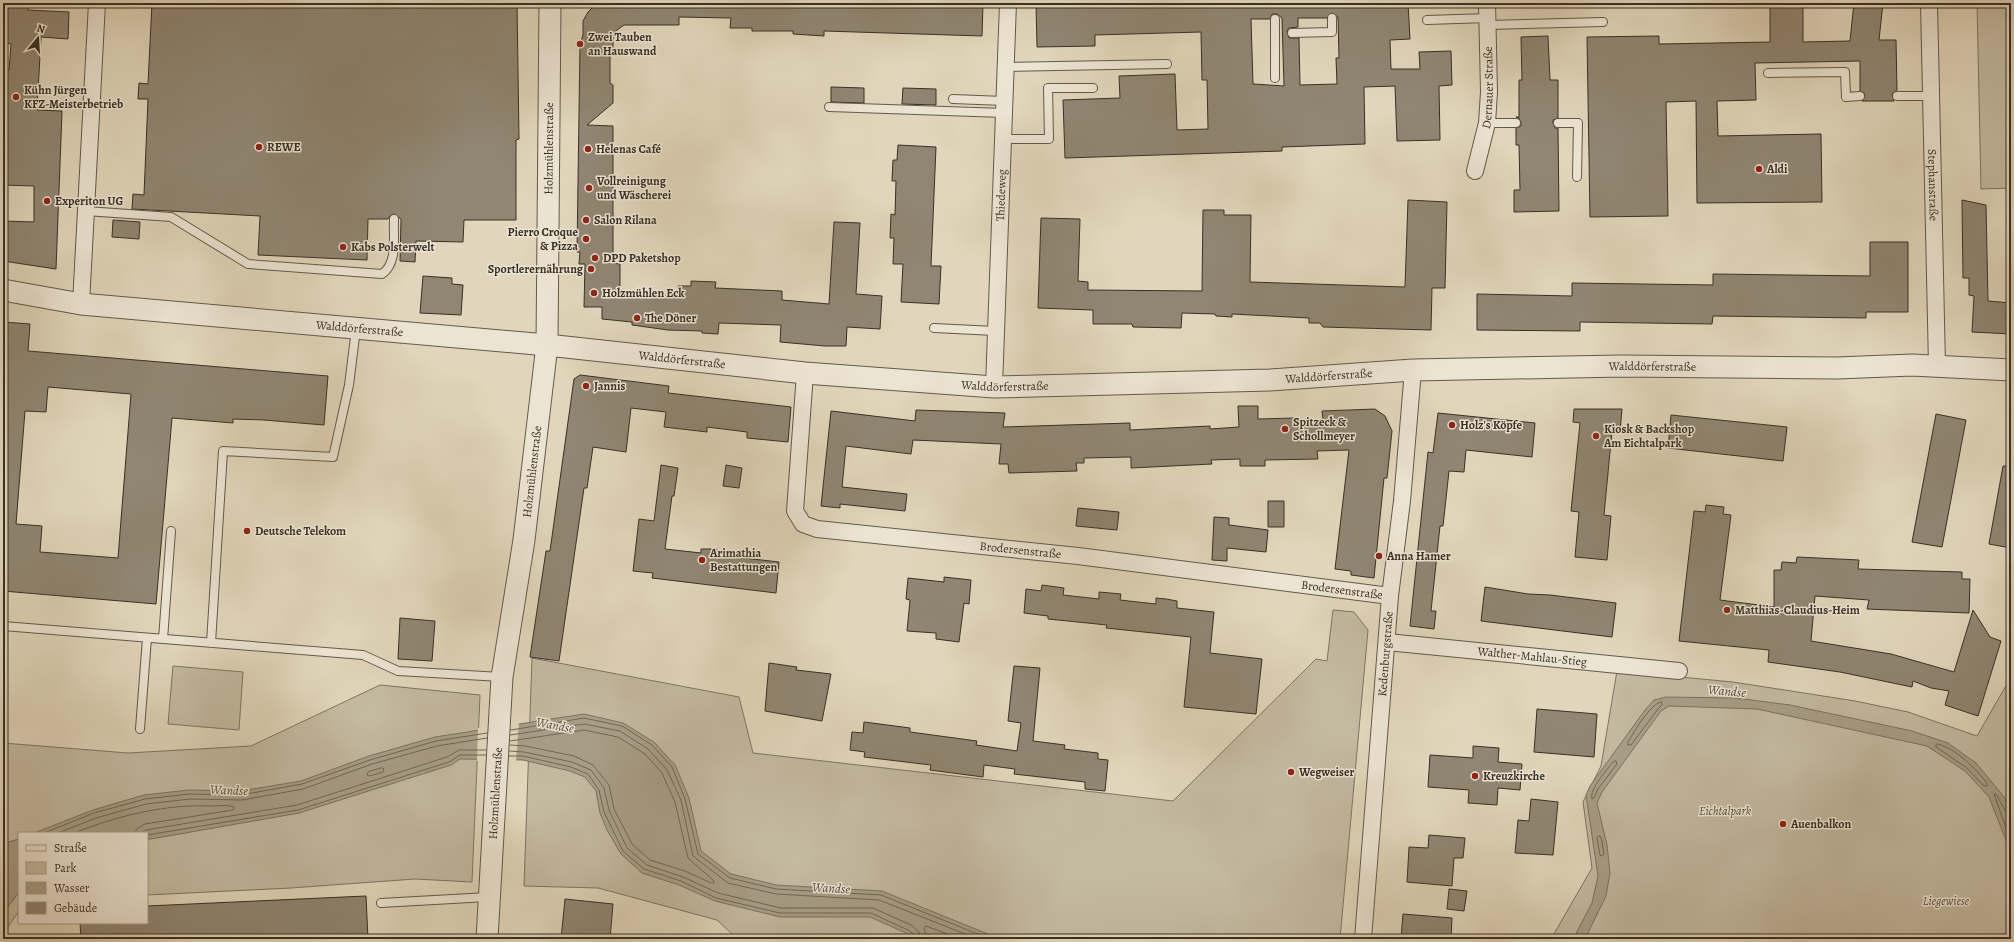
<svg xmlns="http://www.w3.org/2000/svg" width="2014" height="942" font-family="Alegreya,serif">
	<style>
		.green { fill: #c4baa2; stroke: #7e7564 }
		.water { fill: #a89e88; stroke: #7b7261 }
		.pier { fill: #e1d6bb }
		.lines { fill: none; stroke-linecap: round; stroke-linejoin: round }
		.shore { stroke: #706757; stroke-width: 1 }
		.building { fill: #908673; stroke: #383026; fill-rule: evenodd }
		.service-casing { stroke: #625a4b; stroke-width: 10 }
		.minor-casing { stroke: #625a4b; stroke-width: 18 }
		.tertiary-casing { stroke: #625a4b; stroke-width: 23 }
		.service { stroke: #ece4d3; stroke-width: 8 }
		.minor { stroke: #ece4d3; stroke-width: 16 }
		.tertiary { stroke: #ece4d3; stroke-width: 21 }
		.poi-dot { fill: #8f2418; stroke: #ece4d3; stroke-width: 1.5 }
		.labels { text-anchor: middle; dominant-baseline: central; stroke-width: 3; stroke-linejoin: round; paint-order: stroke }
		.poi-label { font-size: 12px; font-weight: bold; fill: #383026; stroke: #ece4d3; text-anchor: start }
		.street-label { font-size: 12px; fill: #383026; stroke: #ece4d3 }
		.park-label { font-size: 12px; font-style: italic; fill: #544c3f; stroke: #ece4d3 }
		.water-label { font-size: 13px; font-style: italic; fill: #544c3e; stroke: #ece4d3 }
	</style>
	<rect width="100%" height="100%" fill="#e1d6bb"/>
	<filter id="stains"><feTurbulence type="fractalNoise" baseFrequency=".005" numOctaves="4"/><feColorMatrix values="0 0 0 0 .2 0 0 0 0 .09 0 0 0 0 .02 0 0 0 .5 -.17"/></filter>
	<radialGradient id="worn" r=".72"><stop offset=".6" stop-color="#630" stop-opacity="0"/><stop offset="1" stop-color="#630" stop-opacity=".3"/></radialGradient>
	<!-- green -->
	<path class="green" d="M1977,3H2011V188L1981,189Z
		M1333,610L1354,612L1368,630L1340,939H863L851,935L831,939H745L733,935L717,920L598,888L524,886L532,658L739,697L753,753L1173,801L1316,659L1327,661Z
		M173,666L243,672L239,730L168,724Z
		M1617,671L1733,682L1855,701L1908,712L1977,736L2011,677V939H1551L1592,868L1583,802L1601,766Z
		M380,685L480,695L472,882L415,879L291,888L147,895V833H19V839L3,844V743L128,753L251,746Z
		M19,892V911L3,934V913Z"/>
	<!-- water -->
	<path class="water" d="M1666,697L1735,698L1790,705L1912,731L1948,743L1976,763L2004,797L2011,813V853L1989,797L1965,771L1927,746L1757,709L1669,706L1661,711L1602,792L1597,803L1607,845L1610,873L1606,896L1585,939H1573L1592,903L1598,876L1586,795L1590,786L1645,710L1654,700Z
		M584,714L623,723L654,742L675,765L689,798L701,851L731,874L776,885L882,891L1000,939H914L906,933L870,917H780L715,901L679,885L642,873L621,854L607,830L600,813L596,791L585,777L570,771L523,760L460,759L451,765L299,813L151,839H147V833H34L93,810L144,795L189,790L241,791L301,781L369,756L435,737Z
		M19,839V892L3,913V844Z"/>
	<!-- pier -->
	<path class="pier" d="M519,722L516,762L477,761L478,728Z"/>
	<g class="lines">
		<!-- shore -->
		<path class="shore" d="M1661,702L1662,705L1658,709L1631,745H1628V742C1634,732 1650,704 1661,702Z
			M511,730L584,718L622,726L652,745L672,767L685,799L698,854L730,878L776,889L881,895L990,939
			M510,735L584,724L620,731L648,749L667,770L681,800L693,856L728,883L776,894L879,900L978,939
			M1938,744C1958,750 1974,767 1987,783V786H1984L1967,768L1936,747V745Z
			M510,745L525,746L574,756L593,765L609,785L614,809L632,844L650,860L685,871L711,883H714L713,880L688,858L675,802L662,773L645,754L618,737L584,730L510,741
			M509,751L524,752L572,762L591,770L604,788L609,810L627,848L647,865L683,877L718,893L781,908H873L911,925L919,932L921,939
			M509,756H523L571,767L588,774L599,790L604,812L623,851L644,869L681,881L716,898L780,913H871L908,930L915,935L916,939
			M1616,761L1617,764L1598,789L1594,798L1592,799C1589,789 1607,770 1613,762Z
			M382,768L384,769L383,772L369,776L367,775L368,772Z
			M2011,813L2006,812L1996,794H1994L2011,842
			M44,833L94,813L145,799L189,794L241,795L302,784L370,760L436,741L487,733
			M58,833L96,818L146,804L190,799L242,800L303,789L372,764L437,746L487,738
			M74,833C120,815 165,804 214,806C220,806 230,804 235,808L233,810L145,824L138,828L134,833
			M141,833L146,830L297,805L447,757L459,750H486
			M147,835L298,810L449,762L460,755H486
			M1599,836L1601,837L1604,854L1602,856L1600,855L1597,838Z
			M927,939L924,928L926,926L961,939"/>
	</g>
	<!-- building -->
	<path class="building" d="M3,3H29L28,10L69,12L68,39L41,37L37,110L62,111L56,269L3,261V221L34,222V186L3,185V70H9L11,44L3,41Z
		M152,3H517L519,139L516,140V220H464L463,242L416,241L415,262L400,261L401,219L394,214L390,216L388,219H368L367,260L258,255L260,216L132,209L133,194L144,195L148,99H138L139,83L148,84Z
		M597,3H983L982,36L824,31V36L793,34V31H752V28H730L731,18L679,17V25H624L613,33V52L610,56V83L613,85V103L587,125L613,126V263L620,264V290L677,297L678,286H691V281L716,282L715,288L782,291V300L829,304L834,222L860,223L856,294L882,296L880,329L847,327L846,346H825L780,342L781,325L719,323L718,334L702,333V331L668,330L632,325V322L602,319V307H584L585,264H579L580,252H577L580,44L583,35V21L588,12Z
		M1036,3H1408L1410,39L1390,40L1391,69H1420L1419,52L1451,51L1452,85L1439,86L1440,140L1397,141L1395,86L1364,87L1365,144L1282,147V151L1065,158L1063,100L1120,98L1119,76L1175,74L1177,130L1208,129L1207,80H1202L1201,32L1095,35V46L1037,47ZM1332,13L1338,17L1339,58H1336L1337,84L1300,85L1299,38H1289L1287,31L1289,28L1298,27V18H1327ZM1272,14H1277L1282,18L1284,86L1253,84L1251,19H1270Z
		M1770,3H1803V42L1850,41L1854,3H1883L1879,40H1896L1897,90L1892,94L1894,101H1862L1865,96L1864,93L1860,91V61L1755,63L1756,100L1717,101L1718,136L1821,134L1822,202L1697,203L1696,101L1666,102L1668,216L1590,217L1587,37L1659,36V44L1770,42Z
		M1548,36L1550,80H1558V118L1553,120V123L1555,128H1558L1559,211L1514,212V190H1520L1519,145H1516V128L1521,126V123L1519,118L1516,117H1519V80H1522L1521,37Z
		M831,87L864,88V103L831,102Z
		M903,88L936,89V105L902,104Z
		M898,145L936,147L931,266H941L939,304L901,302L903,264H893L894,238H890L891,214L895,215L896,181H892L893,160H897Z
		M1408,200L1447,202L1445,288H1432L1431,330L1323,327L1320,323H1309V318L1232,314V317L1216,316L1215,314L1182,313L1181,328L1133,327L1132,324H1093V310L1038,308L1041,218L1080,219L1078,281L1088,282V290L1202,291L1203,210H1224V215H1251L1250,282L1405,287Z
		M1962,200L1986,205L1988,301L2011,303V334L1972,332L1974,296L1969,295V278H1963Z
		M113,220L140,222L139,239L112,237Z
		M1870,242H1908V312H1866V318L1713,316L1712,324L1580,322V331L1477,330V294L1572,296V283L1713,285V274L1870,276Z
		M423,276L452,278V284L463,285L461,315L420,313Z
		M3,322L30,324L28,351L328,376L324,425L264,420L233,419V423L172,418L156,604L3,591ZM48,387L131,394L118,558L40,552L42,526L16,524L25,411L46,412Z
		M580,375L669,386L668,393L791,407L788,442L747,438V432L707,427V432L664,427L666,412L631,408L626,452L593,447L587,488H584L559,661L530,657L546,551H550L574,379Z
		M1238,406H1258V419L1294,418V421L1323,420L1322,411L1375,409L1385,416L1392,431L1387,478H1384L1374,578L1351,575V571L1335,569L1349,450L1317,451L1318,459L1265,460V466H1240V459L1211,460L1212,464L1131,468V457L1084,458V463H1076L1077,471L1009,473L1008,464H999L1001,444L913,440L911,454L846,446L842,487L907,494L905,511L840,504V508L821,506L831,411L915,421L916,410L1005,413L1003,427L1130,423V430L1210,426V429L1239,427Z
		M1574,409H1622L1620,432L1612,431L1604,515L1611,516L1607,560L1575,557L1579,512L1571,511L1580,423L1573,422Z
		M1438,413L1535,423L1532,457L1466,450L1464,472L1449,471L1443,526H1440L1431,611H1436L1434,629L1410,626L1428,452L1433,453Z
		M1936,414L1966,420L1942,547L1912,542Z
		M1671,415L1787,427L1783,461L1668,448Z
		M661,465L678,468L674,496H672L665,549L701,553V549H717V555L779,562L776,593L652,578L653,573L633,571L639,519L654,521Z
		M726,465L742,468L739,488L723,486Z
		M2003,466H2011V548L1989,544Z
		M1268,501H1284V527H1268Z
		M1706,505L1724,507L1723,514L1731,515L1720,600L1774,607V570H1781L1782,562L1796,563L1797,557L1859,560L1858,569L1962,572V579H1970L1969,613L1867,609L1869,600L1815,596L1811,641L1891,654L1954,672L1973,610L1990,637L2001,641L1978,716L1945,705L1949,691L1931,688L1913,681L1912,687L1840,672L1768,662L1769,650L1679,641L1694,511L1705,512Z
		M1078,508L1119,512L1117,530L1076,526Z
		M1214,517L1229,518V525L1268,530L1266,552L1227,548V561L1212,560Z
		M944,577L971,580L969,604L964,603L959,642L936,639V633L907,631L910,600L906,599L908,578L944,582Z
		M1042,585L1064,588L1063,595L1099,599V592L1121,594L1120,600L1156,604V598L1166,599L1177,601V608L1214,612L1210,653L1262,659L1256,714L1184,707L1191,637L1106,628L1107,625L1048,619V616L1024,613L1026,589L1041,591Z
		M1485,587L1528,594L1550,595L1616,603L1612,637L1481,621Z
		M400,618L435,621L432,661L398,659Z
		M769,663L797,667L796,670L831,674L822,721L765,711Z
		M1014,666L1040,668L1033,741L1065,745L1064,749L1098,753V759L1108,760L1105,791L1085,789V782L1014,774L1015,769L984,765L983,777L930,770L931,765L864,757L865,752L850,750L852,732L863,733L864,722L910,728V732L977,741L976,745L1017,751L1021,723L1008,721Z
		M1537,709L1597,714L1594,757L1534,752Z
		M1473,746L1499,748L1498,762L1522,764L1520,790L1498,788L1497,805L1468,803L1469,790L1428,787L1430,755L1473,758Z
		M1531,799L1558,802L1553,855L1515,853L1518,820L1529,821Z
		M1429,835L1465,838L1463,858H1454L1452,886L1407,882L1409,847L1428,848Z
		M1449,889L1467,891L1464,911L1447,909Z
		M366,896L368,939H81L80,923H147V906Z
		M565,899L613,904L610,939H561Z
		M1403,914L1452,918L1451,939H1401Z"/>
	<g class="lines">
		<defs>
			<path id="service" d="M1275,19V78
				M1427,20L1488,18
				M1488,25L1603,22
				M1292,33L1332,32V18
				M1006,67L1167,64
				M1768,73L1845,72L1846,97L1860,96
				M1897,96H1931
				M953,99L1004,101
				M829,107L1004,113
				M1487,123H1516
				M1558,123H1578L1577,177
				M1003,139H1049L1048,88H1093
				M86,211L171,217L248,264L382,274C398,263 393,238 394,219
				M934,328L995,331
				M3,626L363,655L398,671L501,677
				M163,639L171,531
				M211,643L223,451L333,457L349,385L356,329
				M140,729L147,638
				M381,903L488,897"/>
			<g id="minor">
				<path id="s1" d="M1929,3L1937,366"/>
				<path id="s2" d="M1475,171L1487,123L1489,92L1487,3"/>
				<path d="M81,304L97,3"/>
				<path id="s3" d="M805,373L795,511L803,524L817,529L1078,556L1390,596"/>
				<path id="s4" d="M994,387L1008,3"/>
				<path id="s5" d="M1387,642L1679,671"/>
				<path id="s6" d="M1363,939L1390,596L1402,501L1413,370"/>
			</g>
			<g id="tertiary">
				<path id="s7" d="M3,290L81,304L547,345L805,373L994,387L1270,380L1413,370L1622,366L1837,368L1912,365L2011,370"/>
				<path id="s8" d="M487,939L502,677L524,540L547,345L550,3"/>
			</g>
		</defs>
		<!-- service casing -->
		<use href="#service" class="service-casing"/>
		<!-- minor casing -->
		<use href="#minor" class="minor-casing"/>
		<!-- tertiary casing -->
		<use href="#tertiary" class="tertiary-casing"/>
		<!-- service -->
		<use href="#service" class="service"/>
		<!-- minor -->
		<use href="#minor" class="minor"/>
		<!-- tertiary -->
		<use href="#tertiary" class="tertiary"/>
	</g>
	<!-- markers -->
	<g class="poi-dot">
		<circle cx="580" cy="44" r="4"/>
		<circle cx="16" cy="97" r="4"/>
		<circle cx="259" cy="147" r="4"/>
		<circle cx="588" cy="149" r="4"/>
		<circle cx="1759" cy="169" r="4"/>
		<circle cx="589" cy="188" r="4"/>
		<circle cx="47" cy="201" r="4"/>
		<circle cx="586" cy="220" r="4"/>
		<circle cx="586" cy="239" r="4"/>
		<circle cx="343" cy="247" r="4"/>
		<circle cx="595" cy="258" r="4"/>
		<circle cx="591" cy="269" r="4"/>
		<circle cx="594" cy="293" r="4"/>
		<circle cx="637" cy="318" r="4"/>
		<circle cx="586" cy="386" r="4"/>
		<circle cx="1452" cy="425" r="4"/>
		<circle cx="1285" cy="429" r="4"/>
		<circle cx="1596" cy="436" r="4"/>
		<circle cx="247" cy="531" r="4"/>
		<circle cx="1379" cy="556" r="4"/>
		<circle cx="702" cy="560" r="4"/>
		<circle cx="1727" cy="610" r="4"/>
		<circle cx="1291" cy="772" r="4"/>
		<circle cx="1475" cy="776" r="4"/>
		<circle cx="1783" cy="824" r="4"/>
	</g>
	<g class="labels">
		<!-- poi labels -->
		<g class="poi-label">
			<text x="588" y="37">Zwei Tauben<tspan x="588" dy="14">an Hauswand</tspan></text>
			<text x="24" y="90">Kühn Jürgen<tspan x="24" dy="14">KFZ-Meisterbetrieb</tspan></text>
			<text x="267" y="147">REWE</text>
			<text x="596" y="149">Helenas Café</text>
			<text x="1767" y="169">Aldi</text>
			<text x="597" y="181">Vollreinigung<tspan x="597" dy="14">und Wäscherei</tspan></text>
			<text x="55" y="201">Experiton UG</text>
			<text x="594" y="220">Salon Rilana</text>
			<text x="578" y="232" text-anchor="end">Pierro Croque<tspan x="578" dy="14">&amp; Pizza</tspan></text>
			<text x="351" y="247">Kabs Polsterwelt</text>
			<text x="603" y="258">DPD Paketshop</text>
			<text x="583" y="269" text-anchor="end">Sportlerernährung</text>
			<text x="602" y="293">Holzmühlen Eck</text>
			<text x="645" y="318">The Döner</text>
			<text x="594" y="386">Jannis</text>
			<text x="1293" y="422">Spitzeck &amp;<tspan x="1293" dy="14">Schollmeyer</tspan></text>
			<text x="1460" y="425">Holz's Köpfe</text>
			<text x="1604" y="429">Kiosk &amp; Backshop<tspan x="1604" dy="14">Am Eichtalpark</tspan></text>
			<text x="255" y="531">Deutsche Telekom</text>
			<text x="710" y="553">Arimathia<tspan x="710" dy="14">Bestattungen</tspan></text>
			<text x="1387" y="556">Anna Hamer</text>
			<text x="1735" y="610">Matthias-Claudius-Heim</text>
			<text x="1299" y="772">Wegweiser</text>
			<text x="1483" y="776">Kreuzkirche</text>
			<text x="1791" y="824">Auenbalkon</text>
		</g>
		<!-- street labels -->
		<g class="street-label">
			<text stroke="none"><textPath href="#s2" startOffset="85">Dernauer Straße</textPath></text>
			<text stroke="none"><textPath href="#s8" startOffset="794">Holzmühlenstraße</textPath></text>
			<text stroke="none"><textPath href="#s1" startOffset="182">Stephanstraße</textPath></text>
			<text stroke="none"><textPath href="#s4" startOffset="192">Thiedeweg</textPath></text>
			<text stroke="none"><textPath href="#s7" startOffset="359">Walddörferstraße</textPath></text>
			<text stroke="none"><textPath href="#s7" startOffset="683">Walddörferstraße</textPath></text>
			<text stroke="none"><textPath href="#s7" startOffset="1655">Walddörferstraße</textPath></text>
			<text stroke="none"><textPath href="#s7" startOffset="1331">Walddörferstraße</textPath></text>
			<text stroke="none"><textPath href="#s7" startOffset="1007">Walddörferstraße</textPath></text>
			<text stroke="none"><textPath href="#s8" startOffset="470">Holzmühlenstraße</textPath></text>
			<text stroke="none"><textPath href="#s3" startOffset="373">Brodersenstraße</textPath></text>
			<text stroke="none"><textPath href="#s3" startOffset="697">Brodersenstraße</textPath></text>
			<text stroke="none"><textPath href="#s6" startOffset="286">Kedenburgstraße</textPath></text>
			<text stroke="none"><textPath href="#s5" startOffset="146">Walther-Mahlau-Stieg</textPath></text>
			<text stroke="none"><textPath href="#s8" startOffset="146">Holzmühlenstraße</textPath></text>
		</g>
		<!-- park labels -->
		<g class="park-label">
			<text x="1725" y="811">Eichtalpark</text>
			<text x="1946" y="901">Liegewiese</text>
		</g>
		<!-- water labels -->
		<g class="water-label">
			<text transform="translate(1727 691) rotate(5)">Wandse</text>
			<text transform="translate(555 725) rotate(10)">Wandse</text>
			<text transform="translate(229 790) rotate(2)">Wandse</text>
			<text transform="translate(831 888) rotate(3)">Wandse</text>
		</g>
	</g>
	<!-- margin -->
	<rect width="2014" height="942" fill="none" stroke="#e1d6bb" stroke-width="16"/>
	<rect x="4" y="4" width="2006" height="934" fill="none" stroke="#383026" stroke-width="2"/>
	<rect x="8" y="8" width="1998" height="926" fill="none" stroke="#383026"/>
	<!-- legend -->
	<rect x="18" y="832" width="130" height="92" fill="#ece4d3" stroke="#a49c8e"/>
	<rect x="26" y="845" width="20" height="6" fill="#ece4d3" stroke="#a49c8e"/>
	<text x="54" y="852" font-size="12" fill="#383026">Straße</text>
	<rect x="26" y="862" width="20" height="12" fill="#c4baa2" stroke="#a49c8e"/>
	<text x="54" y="872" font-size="12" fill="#383026">Park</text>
	<rect x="26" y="882" width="20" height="12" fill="#a89e88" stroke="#a49c8e"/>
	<text x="54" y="892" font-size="12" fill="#383026">Wasser</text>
	<rect x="26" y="902" width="20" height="12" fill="#908673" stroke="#a49c8e"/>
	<text x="54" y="912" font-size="12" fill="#383026">Gebäude</text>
	<!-- north arrow -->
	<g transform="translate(38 38) rotate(18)" stroke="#ece4d3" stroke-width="3" paint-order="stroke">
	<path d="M0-3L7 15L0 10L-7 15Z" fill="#383026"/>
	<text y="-6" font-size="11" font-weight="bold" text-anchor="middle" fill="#383026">N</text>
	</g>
	<rect width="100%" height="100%" filter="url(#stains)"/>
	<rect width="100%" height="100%" fill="url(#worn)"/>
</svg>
